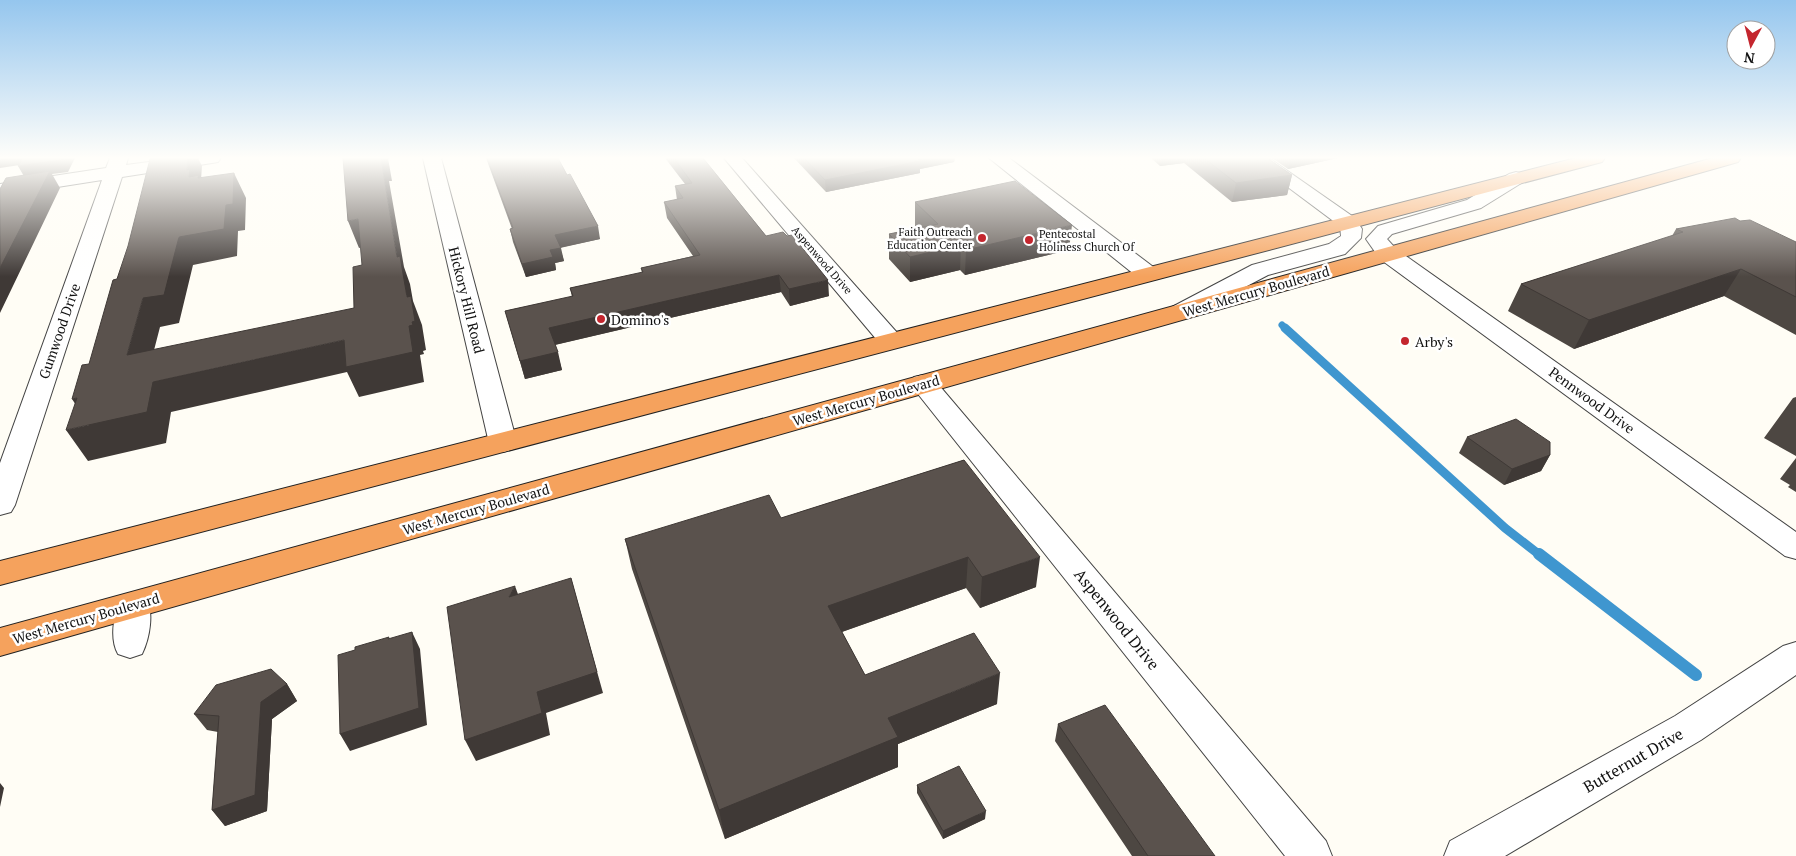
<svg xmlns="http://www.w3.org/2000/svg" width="1796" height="856" font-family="'PT Serif',serif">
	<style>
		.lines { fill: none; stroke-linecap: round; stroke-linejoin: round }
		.stream-far2 { stroke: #3f96cf; stroke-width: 7 }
		.stream-far1 { stroke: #3f96cf; stroke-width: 9 }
		.stream { stroke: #3f96cf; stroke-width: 12 }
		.minor-casing { stroke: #444; stroke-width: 2 }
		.highway-casing { stroke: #222; stroke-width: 2 }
		.minor { fill: #fff; fill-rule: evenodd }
		.highway { fill: #f5a25d; fill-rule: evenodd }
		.wall { fill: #4d4742 }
		.shaded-wall { fill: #3f3936 }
		.building { fill: #5a524d; stroke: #3f3936 }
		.poi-dot { fill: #c4262e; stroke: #fff; stroke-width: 2 }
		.labels { text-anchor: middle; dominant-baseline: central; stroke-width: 5; stroke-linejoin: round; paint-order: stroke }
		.far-poi-label { font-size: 11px; fill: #111; stroke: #fff; text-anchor: end }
		.far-street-label { font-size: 11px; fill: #111; stroke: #fff }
		.street-label { font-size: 14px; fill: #111; stroke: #fff }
		.poi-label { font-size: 14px; fill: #111; stroke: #fff; text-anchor: start }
		.near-street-label { font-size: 16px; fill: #111; stroke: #fff }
	</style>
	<rect width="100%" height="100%" fill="#fffdf5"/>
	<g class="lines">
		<!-- stream-far2 -->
		<path class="stream-far2" d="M1282,325L1286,329"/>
		<!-- stream-far1 -->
		<path class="stream-far1" d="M1285,328L1505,528L1541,556"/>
		<!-- stream -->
		<path class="stream" d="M1539,554L1696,675"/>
		<defs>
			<path id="minor" d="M110,158H128L126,165L179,158H221L218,162L212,163L122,177L15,505L11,512L0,515V463L102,180L0,196V184L106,168Z
				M423,158H441L517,443L513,449L503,452L493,449L489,443Z
				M724,158H742L900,336L903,341L900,346L891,348L882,346Z
				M989,158H1009L1156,269L1159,274L1156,279L1148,281L1140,279Z
				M1249,158H1269L1355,218L1362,229L1361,238L1345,254L1268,275L1188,317L1180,319L1172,317L1168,312L1172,307L1252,265L1329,244L1341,236L1340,226Z
				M1516,172L1523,174L1525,178L1523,182L1481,208L1392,234L1387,239L1396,249L1796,532V559L1785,556L1380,259L1366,239L1378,226L1467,200L1509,174Z
				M923,375L932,377L1326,841L1332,856H1285L914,389L910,383L914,377Z
				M134,592L146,596C154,612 150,638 142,654L130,658L118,654C109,638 114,612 122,596Z
				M1796,642V675L1701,740L1505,856H1444L1450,841L1675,716L1783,646Z"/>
			<path id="highway" d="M1576,158H1605L1602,162L0,585V561Z
				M1713,158H1741L1738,162L0,656V628Z"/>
		</defs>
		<!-- minor casing -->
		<use href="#minor" class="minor-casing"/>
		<!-- highway casing -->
		<use href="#highway" class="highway-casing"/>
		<!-- minor -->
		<use href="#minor" class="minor"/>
		<!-- highway -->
		<use href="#highway" class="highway"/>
	</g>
	<!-- wall -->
	<path class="wall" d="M486,158H558L567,175L600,239L560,248L564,261L555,263L556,270L526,277L513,242L510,229H512Z
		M665,158H703L766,236L829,296L790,306L781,292L555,345L562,370L525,379L505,311L572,297L570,288L642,273L641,268L693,256L667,218L664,202L677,200L675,186L685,184Z
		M794,158H955L954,162L920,169V173L826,192Z
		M1151,158H1271V160L1292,175L1287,195L1232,202L1184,163L1160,166Z
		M1272,158H1338L1288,169Z
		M915,202L1069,250L965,275L960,270L910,282L889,259V234L917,228L915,226Z
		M1740,221L1796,242V335L1724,296L1574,349L1508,311L1521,284L1672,236L1676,229Z
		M1796,397V456L1764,438L1793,398Z
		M1467,437L1550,455L1541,471L1504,485L1459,453Z
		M1796,458V492L1788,487L1790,485L1780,479Z
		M964,460L1036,587L980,608L966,588L842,632L865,675L997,704L898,744V767L725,839L632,569L625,539L781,518Z
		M287,684L297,701L272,719L267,811L225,826L212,810L218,732L207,730L194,714Z
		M1058,724L1215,856H1132L1055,741Z
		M917,785L985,819L943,839L917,793Z"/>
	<!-- shaded-wall -->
	<path class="shaded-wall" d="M0,158H30L33,163L0,168Z
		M62,158H75L68,172L52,174L60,188L0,313V268L25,178L18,166Z
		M188,158H198L202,166L201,180L189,177L187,170Z
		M381,158H388L392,181H389L404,267L410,284L413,301L422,325L426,350L423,351L424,354L420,355L424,382L359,397L347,372L171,412L166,443L88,461L66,430L89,425L72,399L409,326L407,297L397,257Z
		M922,158H955L954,162L920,169V173L826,192L825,180Z
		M1162,158H1185L1184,163L1160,166Z
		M1291,158H1338L1288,169Z
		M234,173L246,198L245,230L238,231L237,256L193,265L179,323L160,327L145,385L127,355L143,298L179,237L226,205Z
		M1292,175L1287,195L1232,202L1236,183Z
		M358,219L368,246L359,248L348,221Z
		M1072,225L1069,250L965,275L966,250Z
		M598,226L600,239L558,248L555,235Z
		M961,245L960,270L910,282V257Z
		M561,248L564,261L555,263L556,270L526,277L522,264L550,250Z
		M1741,269L1724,296L1574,349L1589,320Z
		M779,275L781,292L554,345L549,328Z
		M828,280L829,296L790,306L789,289Z
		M558,352L562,370L525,379L520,361Z
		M1550,455L1541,471L1504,485L1512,469Z
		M968,557L966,588L830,636L828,606Z
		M1040,557L1036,587L980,608L982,577Z
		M571,578L603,693L546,713L550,735L476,761L465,740L537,692Z
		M515,586L523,608L509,597Z
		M412,632L420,649L427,725L350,751L340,734Z
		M1000,673L997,704L898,744V767L725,839L719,810L888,718Z
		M287,684L297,701L272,719L267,811L225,826L212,810L261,702Z
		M0,783L4,788L0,807Z
		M986,811L985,819L943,839V831Z"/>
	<!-- building -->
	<path class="building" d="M23,158H62L61,160L18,166Z
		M153,158H188L187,170L190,169L189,177L199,175L198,178L234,173L233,204L226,205L224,229L179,237L164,295L143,298L127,355L354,308L353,267L362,265L358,219L348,221L343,158H381L397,257L400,256L407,297L411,296L415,321L412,322L413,325L409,326L413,352L346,367L344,340L153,382L147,412L66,430L77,398L72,399L82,365L89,364L113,280L117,279L128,246L150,159Z
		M487,158H558L567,175L570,174L598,226L555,235L561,248L550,250L553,257L522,264L510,229L513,228Z
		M674,158H703L766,236L783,232L787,236L792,235L828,280L789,289L779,275L549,328L558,352L520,361L505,311L573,296L570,288L643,272L641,268L700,255L664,202L683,198L675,186L692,183Z
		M804,158H922H917L920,161L825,180Z
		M1204,158H1267L1292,175L1236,183Z
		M50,171L0,268V189L6,178Z
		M1015,181L1072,225L966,250L961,245L910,257L889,234L938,224L915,202Z
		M1735,218L1740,221L1750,220L1796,242V297L1741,269L1589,320L1521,284L1683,232L1676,229Z
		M1516,419L1550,442V455L1512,469L1467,437Z
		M964,460L1040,557L982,577L968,557L828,606L865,675L974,633L1000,673L888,718L898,737L719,810L625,539L769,495L781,518Z
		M571,578L597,672L537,692L542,713L465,740L447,607L515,586L509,597Z
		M412,632L419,708L340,734L338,655L355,650V647L389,637L388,639Z
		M271,669L287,684L261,702L255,795L212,810L219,716L194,714L216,685Z
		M1105,705L1215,856H1148L1058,724Z
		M959,766L986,811L943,831L917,785Z"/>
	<!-- sky -->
	<linearGradient id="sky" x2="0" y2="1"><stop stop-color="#95c6ee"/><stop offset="0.57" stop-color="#fffefa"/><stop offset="1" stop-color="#fffefa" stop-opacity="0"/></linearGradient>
	<rect width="1796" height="277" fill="url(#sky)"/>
	<!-- markers -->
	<g class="poi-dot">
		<circle cx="982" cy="238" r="5"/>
		<circle cx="1029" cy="240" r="5"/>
		<circle cx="601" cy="319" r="5"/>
		<circle cx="1405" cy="341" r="5"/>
	</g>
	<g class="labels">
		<!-- far-poi labels -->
		<g class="far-poi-label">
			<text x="972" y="232">Faith Outreach<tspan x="972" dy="13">Education Center</tspan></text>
			<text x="1039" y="234" text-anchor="start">Pentecostal<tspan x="1039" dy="13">Holiness Church Of</tspan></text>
		</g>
		<!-- far-street labels -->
		<g class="far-street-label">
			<text transform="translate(822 260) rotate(49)">Aspenwood Drive</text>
		</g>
		<!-- street labels -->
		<g class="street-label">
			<text transform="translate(1256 291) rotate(-16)">West Mercury Boulevard</text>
			<text transform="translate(467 300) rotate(76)">Hickory Hill Road</text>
			<text transform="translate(59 331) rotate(-71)">Gumwood Drive</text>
			<text transform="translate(866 400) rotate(-16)">West Mercury Boulevard</text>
			<text transform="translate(1592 400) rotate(36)">Pennwood Drive</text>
			<text transform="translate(476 509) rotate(-16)">West Mercury Boulevard</text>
			<text transform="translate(86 618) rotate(-16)">West Mercury Boulevard</text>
		</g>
		<!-- poi labels -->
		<g class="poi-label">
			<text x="611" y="319">Domino's</text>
			<text x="1415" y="341">Arby's</text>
		</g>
		<!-- near-street labels -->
		<g class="near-street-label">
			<text transform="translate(1117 619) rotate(51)">Aspenwood Drive</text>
			<text transform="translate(1633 760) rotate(-30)">Butternut Drive</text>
		</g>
	</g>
	<!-- north arrow -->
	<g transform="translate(1751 45) rotate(187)"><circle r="24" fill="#ffffff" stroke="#a0a0a0"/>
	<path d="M0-4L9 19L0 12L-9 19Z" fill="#c4262e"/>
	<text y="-8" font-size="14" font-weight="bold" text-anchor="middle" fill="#111111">N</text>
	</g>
</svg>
